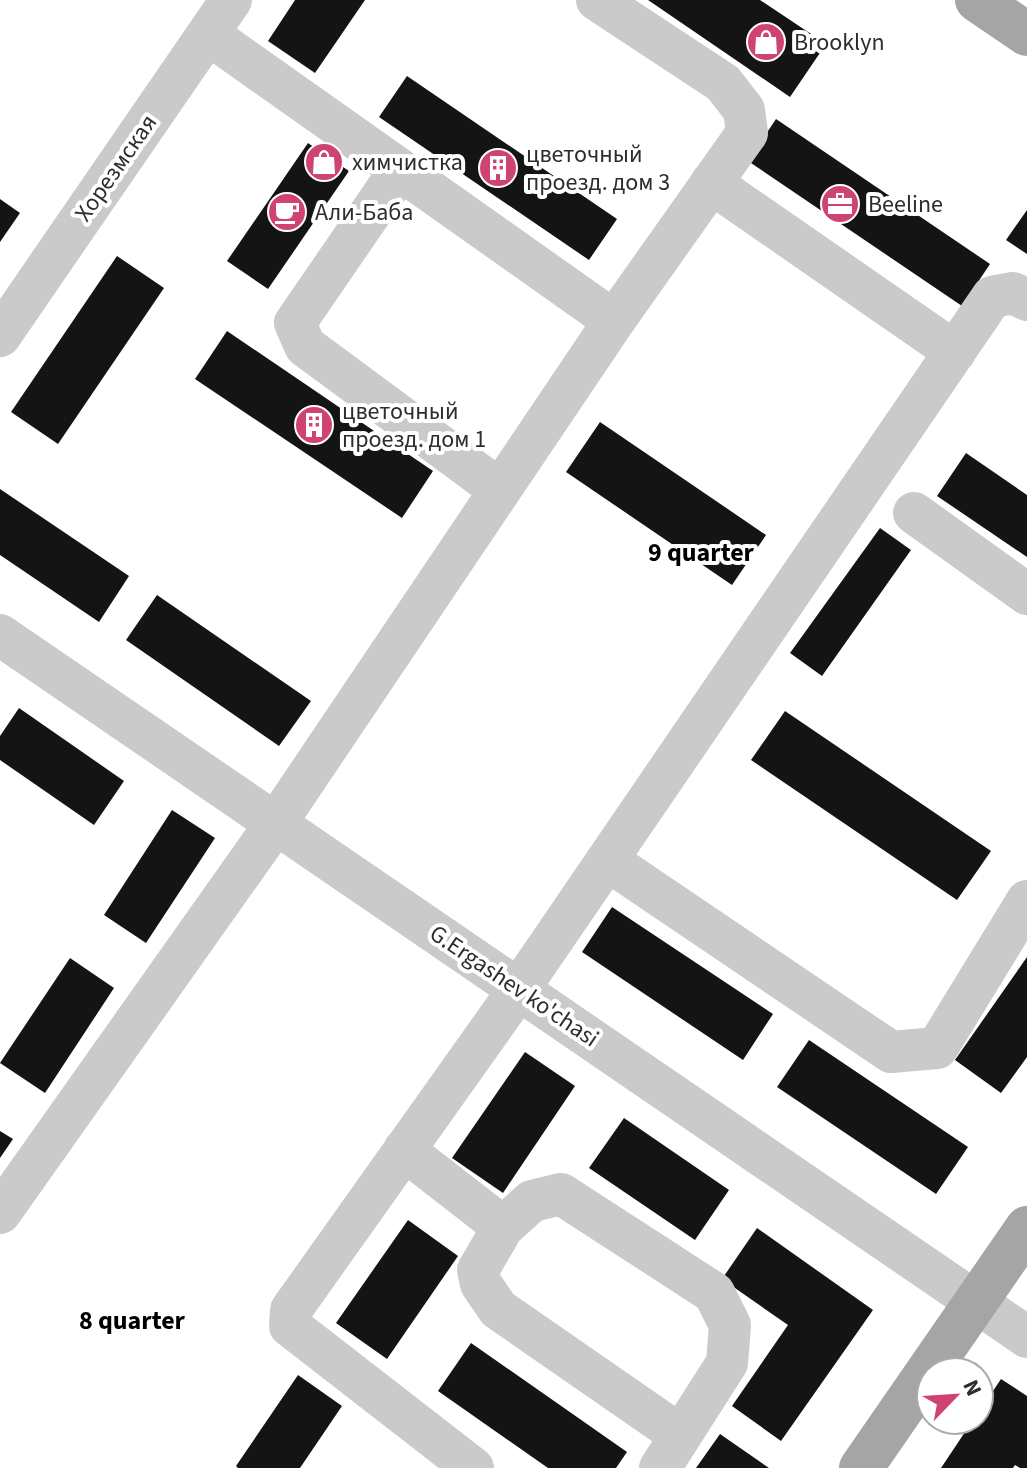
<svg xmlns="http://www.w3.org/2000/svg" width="1027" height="1468" font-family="'Source Sans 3',sans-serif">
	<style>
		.building { fill: #141414 }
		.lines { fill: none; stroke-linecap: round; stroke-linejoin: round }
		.minor { stroke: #cacaca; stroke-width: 42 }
		.major { stroke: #a5a5a5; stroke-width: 44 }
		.labels { text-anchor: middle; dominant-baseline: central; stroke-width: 8; stroke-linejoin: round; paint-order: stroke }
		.poi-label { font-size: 24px; fill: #2d2d2d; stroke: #fff; text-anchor: start }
		.street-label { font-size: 24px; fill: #2d2d2d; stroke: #fff }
		.neighbourhood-label { font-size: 26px; font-weight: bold; fill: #000; stroke: #fff }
	</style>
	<rect width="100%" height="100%" fill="#fff"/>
	<!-- building -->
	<path class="building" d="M295,0H365L315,73L268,41Z
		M648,0H760L826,44L790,97Z
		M407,76L617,219L589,260L379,117Z
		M776,119L990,264L962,306L748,161Z
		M308,143L349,171L268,289L227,261Z
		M0,199L20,213L0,242Z
		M1027,210V254L1006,240Z
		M117,256L164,288L58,444L11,412Z
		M227,331L433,471L402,518L195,379Z
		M600,422L766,535L732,585L566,472Z
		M966,453L1027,495V557L937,496Z
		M0,489L129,576L99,622L0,555Z
		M880,528L911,550L822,676L790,653Z
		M157,595L311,701L279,746L126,640Z
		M19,708L124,781L94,825L0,760V736Z
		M785,711L991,851L957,900L751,760Z
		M172,810L215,838L146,943L104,915Z
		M612,907L773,1014L743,1060L582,952Z
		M1027,957V1057L1001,1093L955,1060Z
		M70,958L114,988L45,1093L0,1063Z
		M809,1040L968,1147L936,1194L777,1087Z
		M525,1052L575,1086L503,1193L452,1158Z
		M624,1118L729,1190L695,1240L589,1168Z
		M0,1131L13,1139L0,1158Z
		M408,1220L458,1256L387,1359L336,1323Z
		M757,1228L873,1310L781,1441L732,1406L788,1325L722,1279Z
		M471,1343L627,1452L616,1468H548L438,1391Z
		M298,1375L342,1406L300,1468H238L236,1466Z
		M1001,1379L1027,1396V1468H1020L1015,1465L1013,1468H941L973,1420H979V1412Z
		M720,1434L769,1468H696Z"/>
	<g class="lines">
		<!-- minor -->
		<path class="minor" d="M208,34L614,321
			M400,170L295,323L305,346L500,490
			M711,183L955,352
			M0,336L231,0
			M914,513L1027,594
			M0,635L1027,1337
			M607,860L891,1052L937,1048L1027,901
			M404,1150L503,1227L532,1201L561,1194L714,1293L730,1325L727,1363L660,1468
			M0,1213L276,823L614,321L747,133L744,110L723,83L597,0
			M503,1227L478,1270L481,1284L498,1309L680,1435
			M473,1468L290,1326L291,1310L519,989L992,297L1013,293L1027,300"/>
		<!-- major -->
		<path class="major" d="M977,0L1027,34
			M861,1468L1027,1228"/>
	</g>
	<!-- icons -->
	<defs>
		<symbol id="shop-disc" viewBox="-11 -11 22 22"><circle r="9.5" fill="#cf4370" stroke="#fff"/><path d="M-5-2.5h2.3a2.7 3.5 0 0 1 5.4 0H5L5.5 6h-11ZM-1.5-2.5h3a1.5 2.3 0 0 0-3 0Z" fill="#fff"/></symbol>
		<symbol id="building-disc" viewBox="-11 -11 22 22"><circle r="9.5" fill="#cf4370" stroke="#fff"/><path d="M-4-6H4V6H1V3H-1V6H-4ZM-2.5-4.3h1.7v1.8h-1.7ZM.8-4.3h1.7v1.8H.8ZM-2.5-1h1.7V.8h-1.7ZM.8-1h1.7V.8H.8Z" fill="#fff"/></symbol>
		<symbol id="office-disc" viewBox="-11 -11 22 22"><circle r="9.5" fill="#cf4370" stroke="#fff"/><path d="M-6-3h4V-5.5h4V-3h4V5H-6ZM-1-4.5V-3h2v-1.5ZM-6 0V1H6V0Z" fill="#fff"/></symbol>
		<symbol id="cafe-disc" viewBox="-11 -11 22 22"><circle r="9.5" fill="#cf4370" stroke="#fff"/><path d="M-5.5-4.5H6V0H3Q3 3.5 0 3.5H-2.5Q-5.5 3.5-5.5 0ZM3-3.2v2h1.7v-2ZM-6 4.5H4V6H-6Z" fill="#fff"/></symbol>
	</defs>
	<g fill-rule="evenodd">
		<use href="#shop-disc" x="744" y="20" width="44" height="44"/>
		<use href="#shop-disc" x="302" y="140" width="44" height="44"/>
		<use href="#building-disc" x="476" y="146" width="44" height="44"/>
		<use href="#office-disc" x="818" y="182" width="44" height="44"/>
		<use href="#cafe-disc" x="265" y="190" width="44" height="44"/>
		<use href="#building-disc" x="292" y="403" width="44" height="44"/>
	</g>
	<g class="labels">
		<!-- poi labels -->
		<g class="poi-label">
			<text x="794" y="42">Brooklyn</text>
			<text x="526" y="154">цветочный<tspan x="526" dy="28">проезд. дом 3</tspan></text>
			<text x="352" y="162">химчистка</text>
			<text x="868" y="204">Beeline</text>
			<text x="315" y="212">Али-Баба</text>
			<text x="342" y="411">цветочный<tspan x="342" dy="28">проезд. дом 1</tspan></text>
		</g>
		<!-- street labels -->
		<g class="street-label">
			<text transform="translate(116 168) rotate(-55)">Хорезмская</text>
			<text transform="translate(514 986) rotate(34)">G.Ergashev ko'chasi</text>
		</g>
		<!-- neighbourhood labels -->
		<g class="neighbourhood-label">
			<text x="701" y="552">9 quarter</text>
			<text x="132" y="1320">8 quarter</text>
		</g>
	</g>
	<!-- north arrow -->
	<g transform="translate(955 1396) rotate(65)"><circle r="38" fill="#ffffff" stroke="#ababab" stroke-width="2"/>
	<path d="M0-6L14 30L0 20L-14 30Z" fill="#cf4370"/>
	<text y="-12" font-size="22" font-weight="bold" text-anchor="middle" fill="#2d2d2d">N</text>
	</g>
</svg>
